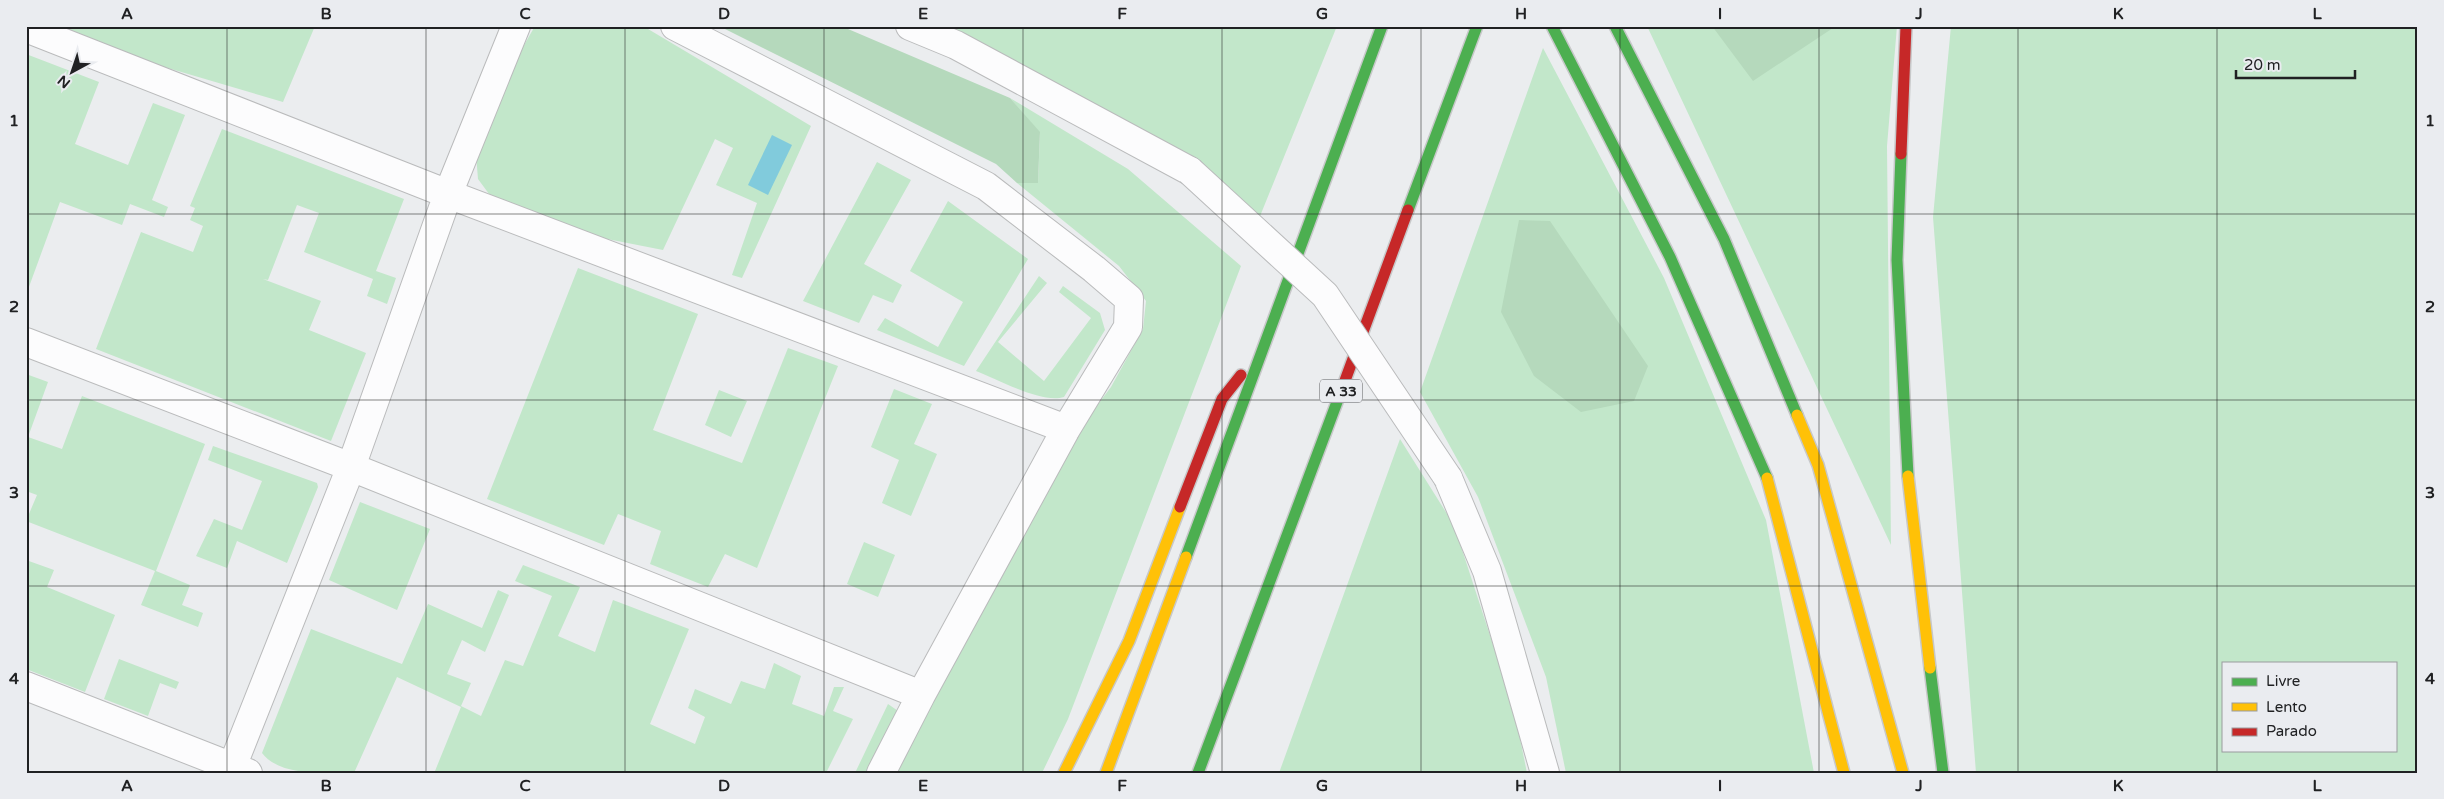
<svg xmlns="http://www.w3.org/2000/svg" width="2444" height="799" font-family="'Varela Round',sans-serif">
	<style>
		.green { fill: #c2e7ca; fill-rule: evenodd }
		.forest { fill: #b5d9bc }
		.water { fill: #81cbdc }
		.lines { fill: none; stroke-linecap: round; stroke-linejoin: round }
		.street-casing { stroke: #babbbc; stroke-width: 30 }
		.fast-casing { stroke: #c7c8c9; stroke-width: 14 }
		.slow-casing { stroke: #c7c8c9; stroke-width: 14 }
		.jam-casing { stroke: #c7c8c9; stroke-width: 14 }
		.street { stroke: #fcfcfd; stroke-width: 28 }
		.fast { stroke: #4caf50; stroke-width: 11 }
		.slow { stroke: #ffc107; stroke-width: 11 }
		.jam { stroke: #c62828; stroke-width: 11 }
		.street-bridge-casing { stroke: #babbbc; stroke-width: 30; stroke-linecap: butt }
		.street-bridge { stroke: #fcfcfd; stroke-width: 28 }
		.grid { fill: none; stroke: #202123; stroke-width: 1; stroke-opacity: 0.55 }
		.labels { text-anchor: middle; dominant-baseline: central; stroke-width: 5; stroke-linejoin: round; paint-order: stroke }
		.shield { fill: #eaecf0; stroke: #5d5e60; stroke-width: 1 }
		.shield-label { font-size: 14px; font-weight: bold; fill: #202123 }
		.neatline { fill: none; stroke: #202123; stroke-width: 2 }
		.grid-label { font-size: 16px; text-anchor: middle; font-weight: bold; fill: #202123 }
	</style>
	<rect width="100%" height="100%" fill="#ebedef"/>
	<!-- green -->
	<path class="green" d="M54,26H315L283,102L127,56Z
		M535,26H643L811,126L742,278L732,275L757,203L716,185L733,148L715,139L663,250L597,237L492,198L478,179L476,154L504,80Z
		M910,26H1337L1254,231L1190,171Z
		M1647,26H1897L1887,146L1891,545Z
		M1951,26H2418V773H1976L1933,217ZM2223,663H2395V750H2223Z
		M1543,48L1664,278L1766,520L1814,773H1566L1546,677L1478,497L1420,392Z
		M26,54L99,82L75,144L128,165L153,103L185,115L152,200L168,207L164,217L130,204L122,225L60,202L26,295Z
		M1010,98L1128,169L1241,266L1068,719L1042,773H894L1006,566L1092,412L1111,387L1143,329L1146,301L1119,266L1017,183H1038L1040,133Z
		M222,129L404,199L376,271L396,278L387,304L367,296L373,279L304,252L319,213L297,205L268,280L263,279L321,301L309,330L366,353L331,441L96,349L141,232L193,252L203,226L190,220L195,208L190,206Z
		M877,162L911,180L864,264L902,285L893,303L873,295L859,323L803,301Z
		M948,201L1028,259L964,366L877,330L885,318L938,347L963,302L910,271Z
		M578,268L698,314L653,430L742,463L788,348L838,366L757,568L725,554L708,587L650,564L661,531L618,514L604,545L487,499Z
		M1039,276L1047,283L998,342L1044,381L1091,318L1059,292L1063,286L1100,313L1105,330L1064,397C1042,404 999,380 976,371Z
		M26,374L48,382L28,437L62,449L82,396L205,444L156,571L190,585L182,605L203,613L198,627L141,605L155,571L26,521L37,495L26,491Z
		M894,389L932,404L914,444L937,454L911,516L882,503L899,460L871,447Z
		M719,390L747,401L731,437L705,425Z
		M1400,439L1454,525L1514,709L1527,773H1279Z
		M213,446L317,483L318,487L287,563L237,541L227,568L196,556L214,519L242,530L262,481L208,460Z
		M360,502L430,529L397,610L329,580Z
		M864,542L895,555L878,597L847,584Z
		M26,560L54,570L47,587L115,615L85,692L26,669Z
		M523,565L580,587L558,636L595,652L613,600L689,629L650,724L695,744L705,717L688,708L695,689L731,704L741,681L765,689L774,663L801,676L792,704L824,716L834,687H844L833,711L853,719L826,773H440L435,771L461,707L397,677L354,773C327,773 280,777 262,753L311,629L402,664L428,604L482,628L498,590L509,595L485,652L462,640L447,674L471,683L461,706L481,716L505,660L523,666L552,596L515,581Z
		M119,659L179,682L176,689L160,683L148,716L104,699Z
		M888,704L901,713L874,773H855Z"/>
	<!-- forest -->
	<path class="forest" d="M719,26H841L1010,98L1040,132L1038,183H1017L996,164Z
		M1712,26H1836L1753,81Z
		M1519,220L1550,221L1648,366L1634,401L1581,412L1534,376L1501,312Z"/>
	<!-- water -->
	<path class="water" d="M772,135L792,145L768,195L748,185Z"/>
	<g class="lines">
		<defs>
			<path id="street" d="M675,26L986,186L1094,269L1129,299L1128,327L1066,429L921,695L881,773
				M910,26L956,45L1190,171
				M26,28L448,194L1066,429
				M26,342L351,467L921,695
				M1448,478L1487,571L1545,773
				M26,686L248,773
				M232,767L351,467L448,194L516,26"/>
			<path id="fast" d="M1552,26L1670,257L1767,478
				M1615,26L1724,239L1797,415
				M1901,154L1897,260L1908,476
				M1408,210L1477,26
				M1186,557L1382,26
				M1930,668L1943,773
				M1198,773L1343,386"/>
			<path id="slow" d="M1797,415L1818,465L1903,773
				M1908,476L1930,668
				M1767,478L1844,773
				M1064,773L1129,641L1180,507
				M1106,773L1186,557"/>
			<path id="jam" d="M1901,154L1906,26
				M1343,386L1408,210
				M1180,507L1222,399L1241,375"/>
		</defs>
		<!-- street casing -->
		<use href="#street" class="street-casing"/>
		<!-- fast casing -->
		<use href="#fast" class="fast-casing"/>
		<!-- slow casing -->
		<use href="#slow" class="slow-casing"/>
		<!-- jam casing -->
		<use href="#jam" class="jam-casing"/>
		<!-- street -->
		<use href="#street" class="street"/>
		<!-- fast -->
		<use href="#fast" class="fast"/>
		<!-- slow -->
		<use href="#slow" class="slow"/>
		<!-- jam -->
		<use href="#jam" class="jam"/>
		<defs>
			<path id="street-bridge" d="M1190,171L1325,295L1448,478"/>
		</defs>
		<!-- street-bridge casing -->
		<use href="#street-bridge" class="street-bridge-casing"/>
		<!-- street-bridge -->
		<use href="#street-bridge" class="street-bridge"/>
	</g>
	<!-- grid -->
	<path class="grid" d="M227,26V773M426,26V773M625,26V773M824,26V773M1023,26V773M1222,26V773M1421,26V773M1620,26V773M1819,26V773M2018,26V773M2217,26V773M26,214H2418M26,400H2418M26,586H2418"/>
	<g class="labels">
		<!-- shield labels -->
		<rect class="shield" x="1320" y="379.5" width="42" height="23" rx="4"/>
		<g class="shield-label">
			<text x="1341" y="391">A 33</text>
		</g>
	</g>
	<!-- border -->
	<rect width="2444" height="799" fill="none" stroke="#eaecf0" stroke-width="55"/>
	<!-- legend -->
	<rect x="2222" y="662" width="175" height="90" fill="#eaecf0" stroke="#999b9e"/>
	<rect x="2232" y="678" width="25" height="8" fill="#4caf50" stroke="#999b9e"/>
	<text x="2266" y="686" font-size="15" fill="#202123">Livre</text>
	<rect x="2232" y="703" width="25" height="8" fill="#ffc107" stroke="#999b9e"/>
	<text x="2266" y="712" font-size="15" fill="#202123">Lento</text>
	<rect x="2232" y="728" width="25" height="8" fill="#c62828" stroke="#999b9e"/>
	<text x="2266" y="736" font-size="15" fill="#202123">Parado</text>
	<!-- north arrow -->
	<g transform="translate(72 72) rotate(220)" stroke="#eaecf0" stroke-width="4" paint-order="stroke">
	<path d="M0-4L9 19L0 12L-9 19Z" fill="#202123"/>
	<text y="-8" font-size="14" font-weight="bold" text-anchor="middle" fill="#202123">N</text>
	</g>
	<!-- scale -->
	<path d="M2236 70v8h119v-8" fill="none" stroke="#202123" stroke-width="2.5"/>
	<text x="2244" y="70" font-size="15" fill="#202123" stroke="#eaecf0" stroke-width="4" paint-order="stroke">20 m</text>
	<rect x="28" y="28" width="2388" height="744" class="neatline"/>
	<g class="grid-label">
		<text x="127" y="19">A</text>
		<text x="326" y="19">B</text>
		<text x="525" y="19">C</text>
		<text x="724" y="19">D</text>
		<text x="923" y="19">E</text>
		<text x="1122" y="19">F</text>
		<text x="1322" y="19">G</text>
		<text x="1521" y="19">H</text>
		<text x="1720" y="19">I</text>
		<text x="1919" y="19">J</text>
		<text x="2118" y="19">K</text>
		<text x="2317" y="19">L</text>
		<text x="14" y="126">1</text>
		<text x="2430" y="126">1</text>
		<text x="14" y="312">2</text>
		<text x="2430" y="312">2</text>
		<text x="14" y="498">3</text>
		<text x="2430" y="498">3</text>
		<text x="14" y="684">4</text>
		<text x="2430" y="684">4</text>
		<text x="127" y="791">A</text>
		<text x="326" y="791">B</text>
		<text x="525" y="791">C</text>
		<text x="724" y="791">D</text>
		<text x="923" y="791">E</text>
		<text x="1122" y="791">F</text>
		<text x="1322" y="791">G</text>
		<text x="1521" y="791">H</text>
		<text x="1720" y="791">I</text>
		<text x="1919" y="791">J</text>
		<text x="2118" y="791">K</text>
		<text x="2317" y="791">L</text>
	</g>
</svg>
